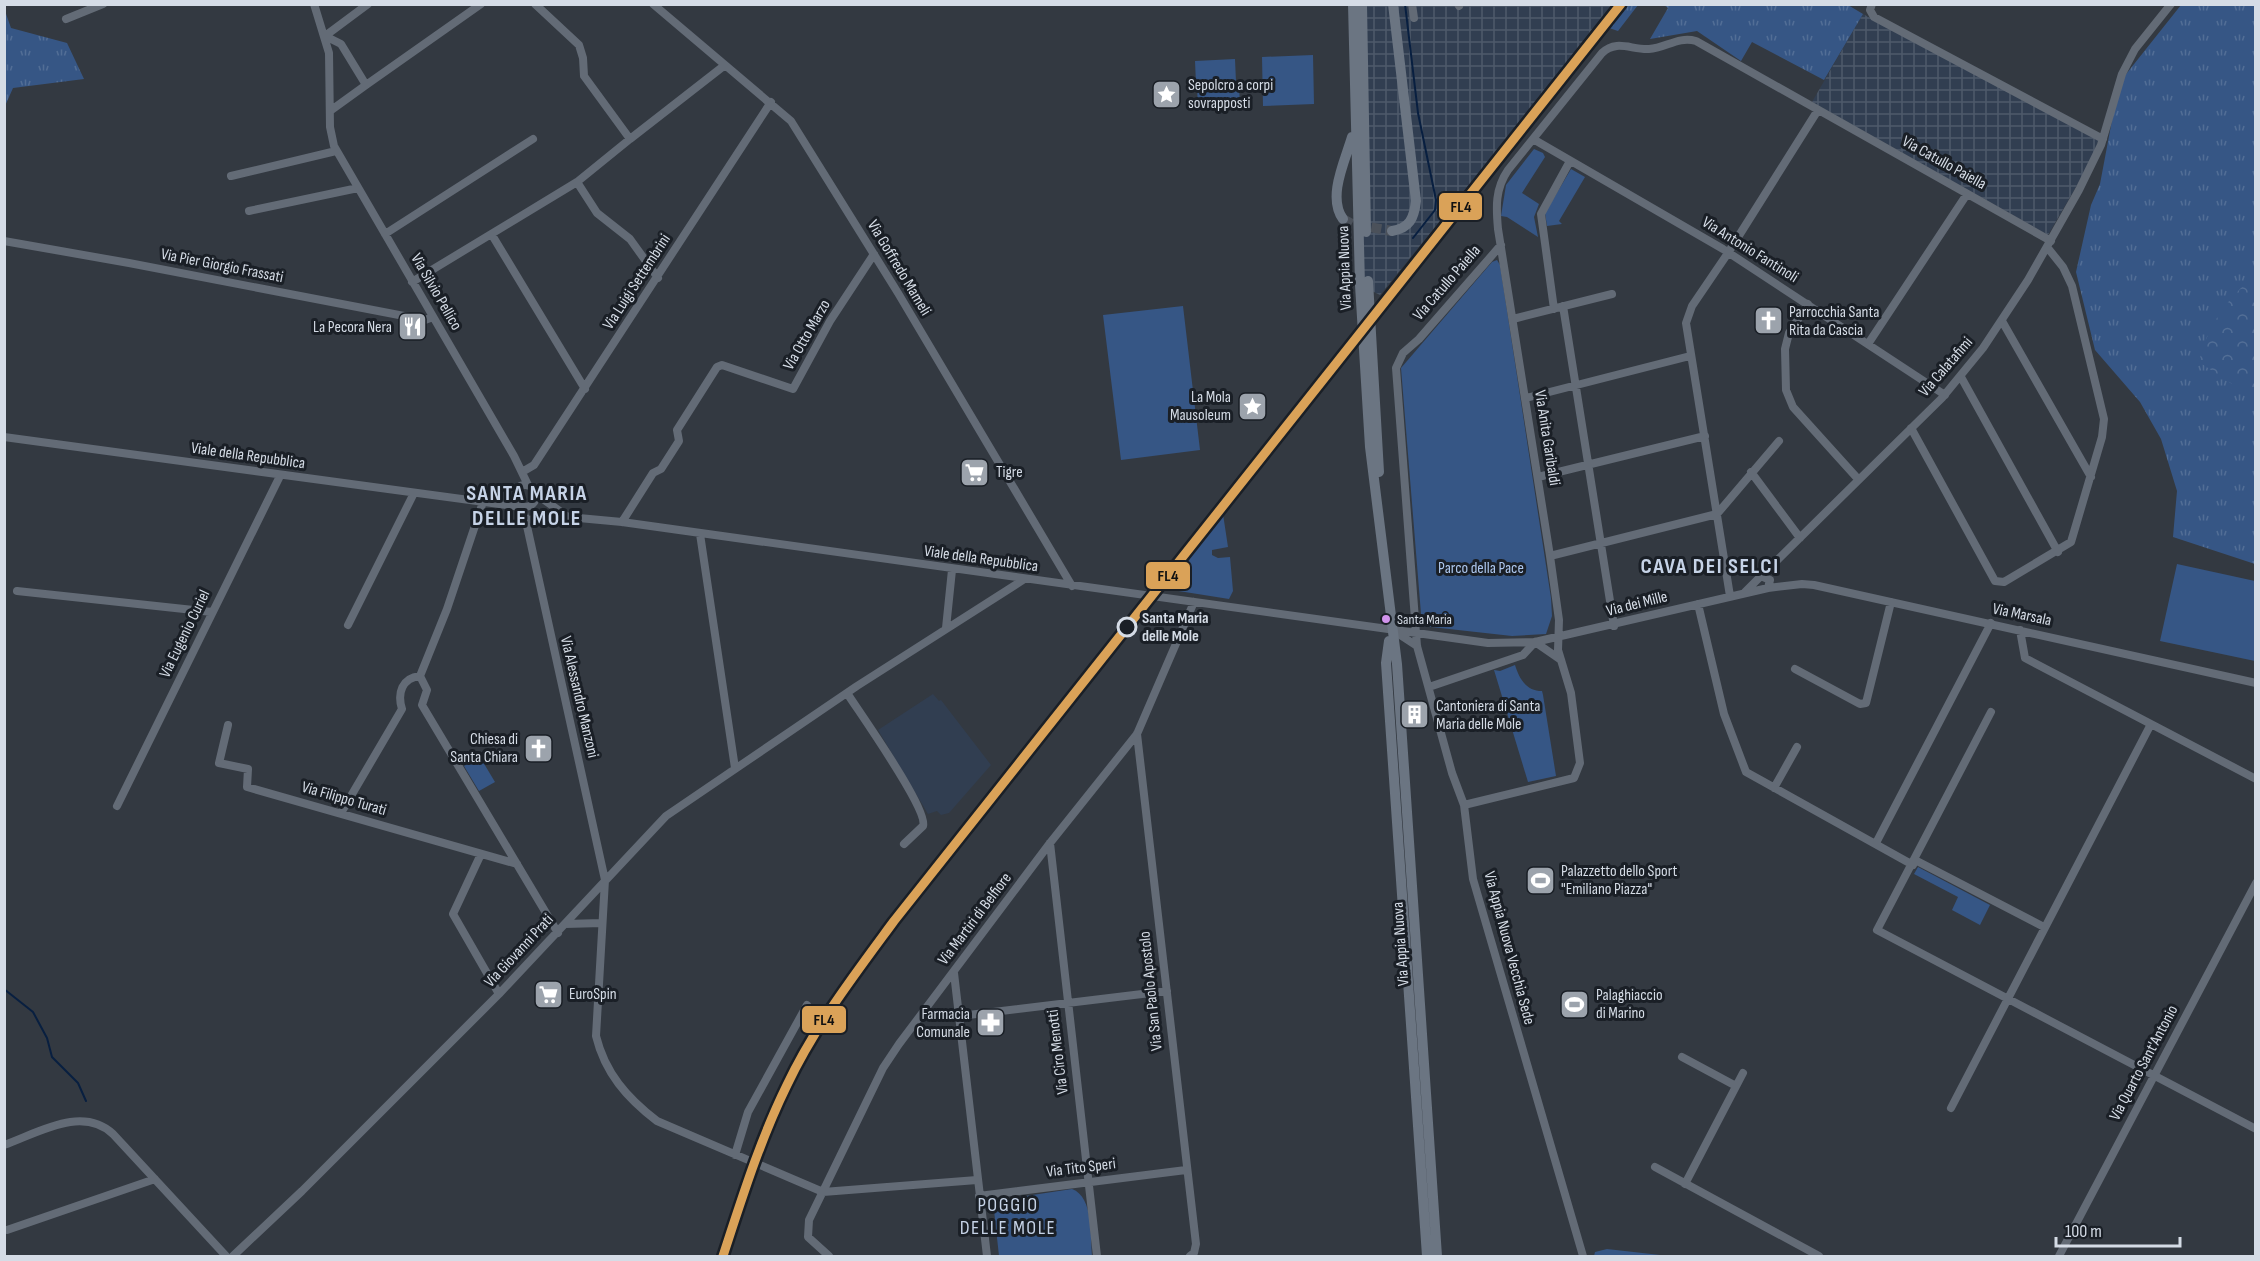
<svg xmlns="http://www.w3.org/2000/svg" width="2260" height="1261" font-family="'Sofia Sans Condensed',sans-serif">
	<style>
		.built { fill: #313e51 }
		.industrial { fill: url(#industrial-grid) }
		.grass { fill: url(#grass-tufts) }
		.forest { fill: url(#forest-crowns) }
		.park { fill: #365685 }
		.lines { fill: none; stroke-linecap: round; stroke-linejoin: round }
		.stream { stroke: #081f40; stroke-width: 2 }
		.major-tunnel { stroke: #4b515a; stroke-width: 10; stroke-dasharray: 10 5; stroke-linecap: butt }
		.minor { stroke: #636b76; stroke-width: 8 }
		.major { stroke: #6b7582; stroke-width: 10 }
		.rail-1-casing { stroke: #1a1f26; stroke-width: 14 }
		.rail-1 { stroke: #daa258; stroke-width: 9 }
		.bus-dot { fill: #d193ec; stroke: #1a1f26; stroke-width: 2 }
		.stop-dot { fill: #1a1f26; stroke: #d5dce6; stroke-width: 3 }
		.labels { text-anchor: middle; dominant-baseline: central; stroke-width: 6; stroke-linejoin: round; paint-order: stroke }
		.bus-label { font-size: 14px; fill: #d5dce6; stroke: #1a1f26; text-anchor: start }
		.poi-label { font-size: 16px; fill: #d5dce6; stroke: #1a1f26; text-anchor: start }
		.street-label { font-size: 16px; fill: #d5dce6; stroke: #1a1f26 }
		.park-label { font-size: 16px; fill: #adc7ee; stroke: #1a1f26 }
		.stop-label { font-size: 16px; font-weight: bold; fill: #d5dce6; stroke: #1a1f26; text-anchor: start }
		.quarter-label { font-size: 20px; letter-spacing: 1.5px; fill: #c6d3e7; stroke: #1a1f26 }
		.district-label { font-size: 22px; font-weight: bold; letter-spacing: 1.5px; fill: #c6d3e7; stroke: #1a1f26 }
		.line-badge { stroke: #1a1f26; stroke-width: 2 }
		.pale-badge-label { font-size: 16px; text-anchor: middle; font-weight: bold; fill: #111 }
	</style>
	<defs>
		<pattern id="industrial-grid" width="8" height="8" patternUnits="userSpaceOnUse" patternTransform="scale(1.5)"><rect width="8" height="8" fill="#313e51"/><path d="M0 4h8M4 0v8" fill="none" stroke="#4e596a"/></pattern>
		<pattern id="grass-tufts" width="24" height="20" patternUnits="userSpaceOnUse" patternTransform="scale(1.5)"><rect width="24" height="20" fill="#365685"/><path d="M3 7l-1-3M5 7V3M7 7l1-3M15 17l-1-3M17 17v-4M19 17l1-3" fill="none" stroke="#526e96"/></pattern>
		<pattern id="forest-crowns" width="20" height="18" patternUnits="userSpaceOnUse" patternTransform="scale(1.5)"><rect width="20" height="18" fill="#365685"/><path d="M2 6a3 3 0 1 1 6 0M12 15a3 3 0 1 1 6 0" fill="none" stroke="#526e96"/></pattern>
	</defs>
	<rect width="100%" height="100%" fill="#333941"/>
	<!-- built -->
	<path class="built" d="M933,694L939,701L941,700L991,765L949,813L941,815L937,811L928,814L878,730Z"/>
	<!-- industrial -->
	<path class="industrial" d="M1353,5H1615L1380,295L1360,285Z
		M1863,14L2099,139L2090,163L2048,235L1812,102Z"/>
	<!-- grass -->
	<path class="grass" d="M1627,5H1638L1618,31L1609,28Z
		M1664,5H1848L1863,14L1824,80L1752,42L1741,61L1697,31L1650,39L1668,8Z
		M2181,5H2255V564L2173,537L2177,491L2161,439L2140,402L2095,350L2076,272L2091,205L2100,184L2119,83Z
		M4,8L11,28L67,43L84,79L13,88L5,106Z"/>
	<!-- forest -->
	<path class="forest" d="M2249,280H2255V403L2243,392L2247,384H2232L2199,362C2208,326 2223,305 2249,280Z"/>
	<!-- park -->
	<path class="park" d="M1313,55L1314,104L1263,106L1262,57Z
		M1235,59L1236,82L1196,84L1195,61Z
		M1239,84L1240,107L1198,109L1197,86Z
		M1534,149L1543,153L1545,157L1522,193L1539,204L1534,217L1538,237L1507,217L1501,216L1506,185Z
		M1571,169L1585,177L1559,221L1562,224L1547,226L1545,213Z
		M1497,260L1500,265L1551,598L1552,616L1546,634L1512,636L1422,626L1401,368L1492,262Z
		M1183,306L1200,450L1121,460L1103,315Z
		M1223,514L1228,547L1212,550V555L1218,558L1230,557L1233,591L1229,599L1166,589Z
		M2177,564L2255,581V661L2160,641Z
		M1515,665C1519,678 1526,691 1542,691L1543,695L1556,776L1528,782L1494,670L1500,671Z
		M480,757L495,782L479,791L464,766Z
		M1918,867L1990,905L1980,925L1952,910L1958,897L1914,874Z
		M1072,1189C1094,1197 1090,1237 1092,1256H999L993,1201Z
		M1607,1249L1669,1256H1594L1595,1252Z"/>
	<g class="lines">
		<!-- stream -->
		<path class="stream" d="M1405,4L1418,113L1436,200L1435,210L1413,238
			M4,989L33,1012L47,1038L52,1057L78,1083L86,1101"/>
		<!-- major-tunnel -->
		<path class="major-tunnel" d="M1343,219L1352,224L1392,231"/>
		<!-- minor -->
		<path class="minor" d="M314,4L329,53L330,127L334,146L514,456L528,485
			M535,4L579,45L583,58L584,76L630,139L725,65
			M653,4L791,121L898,293L1072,586
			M1412,4L1414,18
			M1458,4L1459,6
			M1872,4L1870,10L1874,17L2103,139
			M66,19L103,4
			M366,85L481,4
			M330,111L366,85L341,44L325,36L368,4
			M1533,139L1723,249L1945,395
			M231,176L336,151
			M577,182L597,213L630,239L658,278
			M249,211L358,188
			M385,234L533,139
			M492,235L585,389
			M4,241L129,263L425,320L433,317
			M1501,245L1419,339L1403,353L1396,368L1417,646L1452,773L1464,805L1473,879L1583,1256
			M412,282L577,182L630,139
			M1808,304L1789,333L1785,349L1786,390L1793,407L1858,479
			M1563,306L1614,626
			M1554,309L1541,214L1570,161
			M1513,319L1612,294
			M2002,321L2091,477
			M1868,344L1967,194
			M1961,377L2058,552
			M1526,398L1690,356
			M1911,428L1995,581L2004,582L2071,542L2102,437L2104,419L2072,286L2063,267L2047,247
			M4,437L521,507
			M522,472L534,465L771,102
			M1751,472L1800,538
			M1538,477L1705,436
			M514 496a11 11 0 1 1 22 0a11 11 0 1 1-22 0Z
			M536,494L568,517
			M490,502L514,492
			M523,508L605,880L596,1036C605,1073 627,1098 657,1121L823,1192L977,1180
			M524,520L568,517L622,522L1488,643L1535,642L1768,588L1770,580L1761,576L1745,592
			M622,522L653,473L661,469L679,441L677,430L717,367L722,365L793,389L830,321L874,254
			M700,534L735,768
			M1550,556L1717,514L1779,441
			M1761,576L1942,398L1983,348L2028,280L2079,190L2101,145L2122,74L2135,49L2171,4
			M1768,588L1802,584L1814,585L2256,683
			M17,591L212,612
			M1730,596L1686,323L1692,306L1728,253L1818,110
			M1698,604L1724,714L1746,772L1913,865
			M348,625L414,493
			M946,628L952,570
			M2020,630L2025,658L2256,779
			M1394,631L1417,646
			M1795,669L1860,704L1866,703L1891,602
			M420,676L427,690L422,705L558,933
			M420,676L447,609L483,502
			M1429,687L1523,655L1535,642L1561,660
			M847,693C859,712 929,810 923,826L904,844
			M1991,712L1877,930L2256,1129
			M228,725L219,763L248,769L247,787L517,864
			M1137,734L1196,1244L1194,1253L1190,1256
			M1774,788L1797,747
			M1464,805L1574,778L1580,763L1571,693L1558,650L1559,620L1550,556L1498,229C1496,207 1495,189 1508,170L1602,53C1617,39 1631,50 1649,49C1666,48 1678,36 1696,41L2051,241
			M117,806L280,476
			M341,813L402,709C397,693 402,678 420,676
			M1050,843L1097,1256
			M1876,843L1991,623
			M481,854L453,914L499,994
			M1915,860L2044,927
			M565,924L602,923
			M954,973L987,1256
			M960,1016L1167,991
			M1682,1057L1736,1086
			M1951,1108L2151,724
			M4,1145C38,1133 82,1105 113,1134L226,1256
			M735,1155L748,1112L807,1005
			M1655,1167L1819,1256
			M1685,1184L1743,1073
			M979,1196L1186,1170
			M7,1230L155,1179
			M233,1256L302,1191L499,994L666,816L857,686L1023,580
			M829,1256L808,1237L809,1220L883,1068L899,1044L1050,843L1137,734L1194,602
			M2059,1256L2256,883"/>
		<!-- major -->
		<path class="major" d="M1353,4L1360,285L1370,447L1397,664L1437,1256
			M1362,4L1366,232
			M1343,219C1327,197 1345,161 1352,137
			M1392,231C1410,228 1414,218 1416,201L1393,4
			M1368,281L1379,472
			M1389,641L1386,663L1427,1256"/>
		<defs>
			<path id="rail-1" d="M723,1256C742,1198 760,1140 787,1085C815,1026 855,974 894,921L1621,4"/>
		</defs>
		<!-- rail-1 casing -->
		<use href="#rail-1" class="rail-1-casing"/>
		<!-- rail-1 -->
		<use href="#rail-1" class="rail-1"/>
	</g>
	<!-- icons -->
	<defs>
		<symbol id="sight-square" viewBox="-11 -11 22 22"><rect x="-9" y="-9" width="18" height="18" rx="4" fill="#9ca3ac" stroke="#1a1f26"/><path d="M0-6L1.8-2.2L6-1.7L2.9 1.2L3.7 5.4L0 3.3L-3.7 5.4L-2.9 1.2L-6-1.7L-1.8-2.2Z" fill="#fff"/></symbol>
		<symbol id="church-square" viewBox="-11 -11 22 22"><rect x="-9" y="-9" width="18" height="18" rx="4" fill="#9ca3ac" stroke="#1a1f26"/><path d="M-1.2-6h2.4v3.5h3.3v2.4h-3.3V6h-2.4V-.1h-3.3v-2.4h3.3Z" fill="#fff"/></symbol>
		<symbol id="restaurant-square" viewBox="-11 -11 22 22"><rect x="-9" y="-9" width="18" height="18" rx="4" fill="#9ca3ac" stroke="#1a1f26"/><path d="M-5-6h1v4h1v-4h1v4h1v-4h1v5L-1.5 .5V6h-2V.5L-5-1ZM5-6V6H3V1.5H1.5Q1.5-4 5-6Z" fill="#fff"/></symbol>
		<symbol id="supermarket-square" viewBox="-11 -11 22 22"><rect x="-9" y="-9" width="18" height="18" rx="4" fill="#9ca3ac" stroke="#1a1f26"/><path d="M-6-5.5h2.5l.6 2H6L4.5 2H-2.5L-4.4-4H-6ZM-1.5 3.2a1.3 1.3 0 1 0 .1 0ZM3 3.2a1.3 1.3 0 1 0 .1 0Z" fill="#fff"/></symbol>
		<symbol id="building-square" viewBox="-11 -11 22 22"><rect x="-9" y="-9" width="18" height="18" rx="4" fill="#9ca3ac" stroke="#1a1f26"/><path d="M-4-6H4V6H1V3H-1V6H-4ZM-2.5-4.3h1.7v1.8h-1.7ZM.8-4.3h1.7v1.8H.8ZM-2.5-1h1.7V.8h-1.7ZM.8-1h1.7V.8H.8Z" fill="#fff"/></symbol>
		<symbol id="stadium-square" viewBox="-11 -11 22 22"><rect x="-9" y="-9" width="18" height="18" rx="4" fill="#9ca3ac" stroke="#1a1f26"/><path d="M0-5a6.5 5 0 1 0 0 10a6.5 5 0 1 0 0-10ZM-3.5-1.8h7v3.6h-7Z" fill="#fff"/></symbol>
		<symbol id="pharmacy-square" viewBox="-11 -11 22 22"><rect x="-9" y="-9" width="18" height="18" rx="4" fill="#9ca3ac" stroke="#1a1f26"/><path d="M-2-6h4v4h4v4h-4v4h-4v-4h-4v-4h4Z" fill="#fff"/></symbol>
	</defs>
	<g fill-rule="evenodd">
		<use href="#sight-square" x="1150" y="78" width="33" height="33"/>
		<use href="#church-square" x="1752" y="304" width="33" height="33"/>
		<use href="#restaurant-square" x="396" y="310" width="33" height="33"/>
		<use href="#sight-square" x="1236" y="390" width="33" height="33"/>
		<use href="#supermarket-square" x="958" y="456" width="33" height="33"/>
		<use href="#building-square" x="1398" y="698" width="33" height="33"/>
		<use href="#church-square" x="522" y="732" width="33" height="33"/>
		<use href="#stadium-square" x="1524" y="864" width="33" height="33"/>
		<use href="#supermarket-square" x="532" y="978" width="33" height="33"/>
		<use href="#stadium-square" x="1558" y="988" width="33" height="33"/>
		<use href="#pharmacy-square" x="974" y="1006" width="33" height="33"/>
	</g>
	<!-- markers -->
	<circle class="bus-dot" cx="1386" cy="619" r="5"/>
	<circle class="stop-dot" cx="1127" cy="627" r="9"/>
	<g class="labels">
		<!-- bus labels -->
		<g class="bus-label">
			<text x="1397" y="619">Santa Maria</text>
		</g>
		<!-- poi labels -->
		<g class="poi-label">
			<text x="1188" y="85">Sepolcro a corpi<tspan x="1188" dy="18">sovrapposti</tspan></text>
			<text x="1789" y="312">Parrocchia Santa<tspan x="1789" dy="18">Rita da Cascia</tspan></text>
			<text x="392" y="327" text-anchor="end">La Pecora Nera</text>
			<text x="1231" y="397" text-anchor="end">La Mola<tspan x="1231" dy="18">Mausoleum</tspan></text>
			<text x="996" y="472">Tigre</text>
			<text x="1436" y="706">Cantoniera di Santa<tspan x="1436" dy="18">Maria delle Mole</tspan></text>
			<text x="518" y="739" text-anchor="end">Chiesa di<tspan x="518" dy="18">Santa Chiara</tspan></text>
			<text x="1561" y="871">Palazzetto dello Sport<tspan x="1561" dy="18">"Emiliano Piazza"</tspan></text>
			<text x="569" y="994">EuroSpin</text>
			<text x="1596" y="995">Palaghiaccio<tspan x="1596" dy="18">di Marino</tspan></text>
			<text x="970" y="1014" text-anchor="end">Farmacia<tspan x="970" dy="18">Comunale</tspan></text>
		</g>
		<!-- street labels -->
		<g class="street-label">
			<text transform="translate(1944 163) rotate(29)">Via Catullo Paiella</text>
			<text transform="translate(1750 250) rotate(32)">Via Antonio Fantinoli</text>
			<text transform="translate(222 266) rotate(11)">Via Pier Giorgio Frassati</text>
			<text transform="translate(899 268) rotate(59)">Via Goffredo Mameli</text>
			<text transform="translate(1345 268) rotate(-92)">Via Appia Nuova</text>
			<text transform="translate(637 282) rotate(-57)">Via Luigi Settembrini</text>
			<text transform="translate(1447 283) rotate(-49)">Via Catullo Paiella</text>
			<text transform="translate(436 292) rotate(60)">Via Silvio Pellico</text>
			<text transform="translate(807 335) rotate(-60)">Via Otto Marzo</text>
			<text transform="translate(1946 367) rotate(-49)">Via Calatafimi</text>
			<text transform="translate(1547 438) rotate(81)">Via Anita Garibaldi</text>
			<text transform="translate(248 456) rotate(8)">Viale della Repubblica</text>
			<text transform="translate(981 559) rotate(8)">Viale della Repubblica</text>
			<text transform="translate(1637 604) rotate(-14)">Via dei Mille</text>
			<text transform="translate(2022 615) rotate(12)">Via Marsala</text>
			<text transform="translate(185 634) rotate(-64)">Via Eugenio Curiel</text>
			<text transform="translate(579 697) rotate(77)">Via Alessandro Manzoni</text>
			<text transform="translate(344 799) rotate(16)">Via Filippo Turati</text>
			<text transform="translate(975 919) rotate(-53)">Via Martiri di Belfiore</text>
			<text transform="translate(1401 944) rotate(-94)">Via Appia Nuova</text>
			<text transform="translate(1509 948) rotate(75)">Via Appia Nuova Vecchia Sede</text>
			<text transform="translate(519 951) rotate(-47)">Via Giovanni Prati</text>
			<text transform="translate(1151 991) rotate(-96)">Via San Paolo Apostolo</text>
			<text transform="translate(1058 1052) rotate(-97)">Via Ciro Menotti</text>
			<text transform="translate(2144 1063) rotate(-62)">Via Quarto Sant'Antonio</text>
			<text transform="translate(1081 1168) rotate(-7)">Via Tito Speri</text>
		</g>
		<!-- park labels -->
		<g class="park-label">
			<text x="1481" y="568">Parco della Pace</text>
		</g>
		<!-- stop labels -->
		<g class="stop-label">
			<text x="1142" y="618">Santa Maria<tspan x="1142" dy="18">delle Mole</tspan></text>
		</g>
		<!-- quarter labels -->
		<g class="quarter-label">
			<text x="1008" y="1205">POGGIO<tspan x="1008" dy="23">DELLE MOLE</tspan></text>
		</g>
		<!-- district labels -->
		<g class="district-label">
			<text x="527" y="493">SANTA MARIA<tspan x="527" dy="25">DELLE MOLE</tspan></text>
			<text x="1710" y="566">CAVA DEI SELCI</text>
		</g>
	</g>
	<g class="line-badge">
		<rect x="1438" y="192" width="45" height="29" rx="6" fill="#daa258"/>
		<rect x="1145" y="561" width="46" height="29" rx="6" fill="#daa258"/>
		<rect x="801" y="1005" width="46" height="29" rx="6" fill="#daa258"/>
	</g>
	<g class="pale-badge-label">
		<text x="1461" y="212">FL4</text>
		<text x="1168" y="581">FL4</text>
		<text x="824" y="1025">FL4</text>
	</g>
	<!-- border -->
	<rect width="2260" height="1261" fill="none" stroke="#d5dce6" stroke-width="12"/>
	<!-- scale -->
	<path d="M2056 1237v9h124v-9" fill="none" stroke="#d5dce6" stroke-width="3"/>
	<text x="2065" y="1237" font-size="18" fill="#d5dce6" stroke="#1a1f26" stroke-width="4.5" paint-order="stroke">100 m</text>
</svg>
